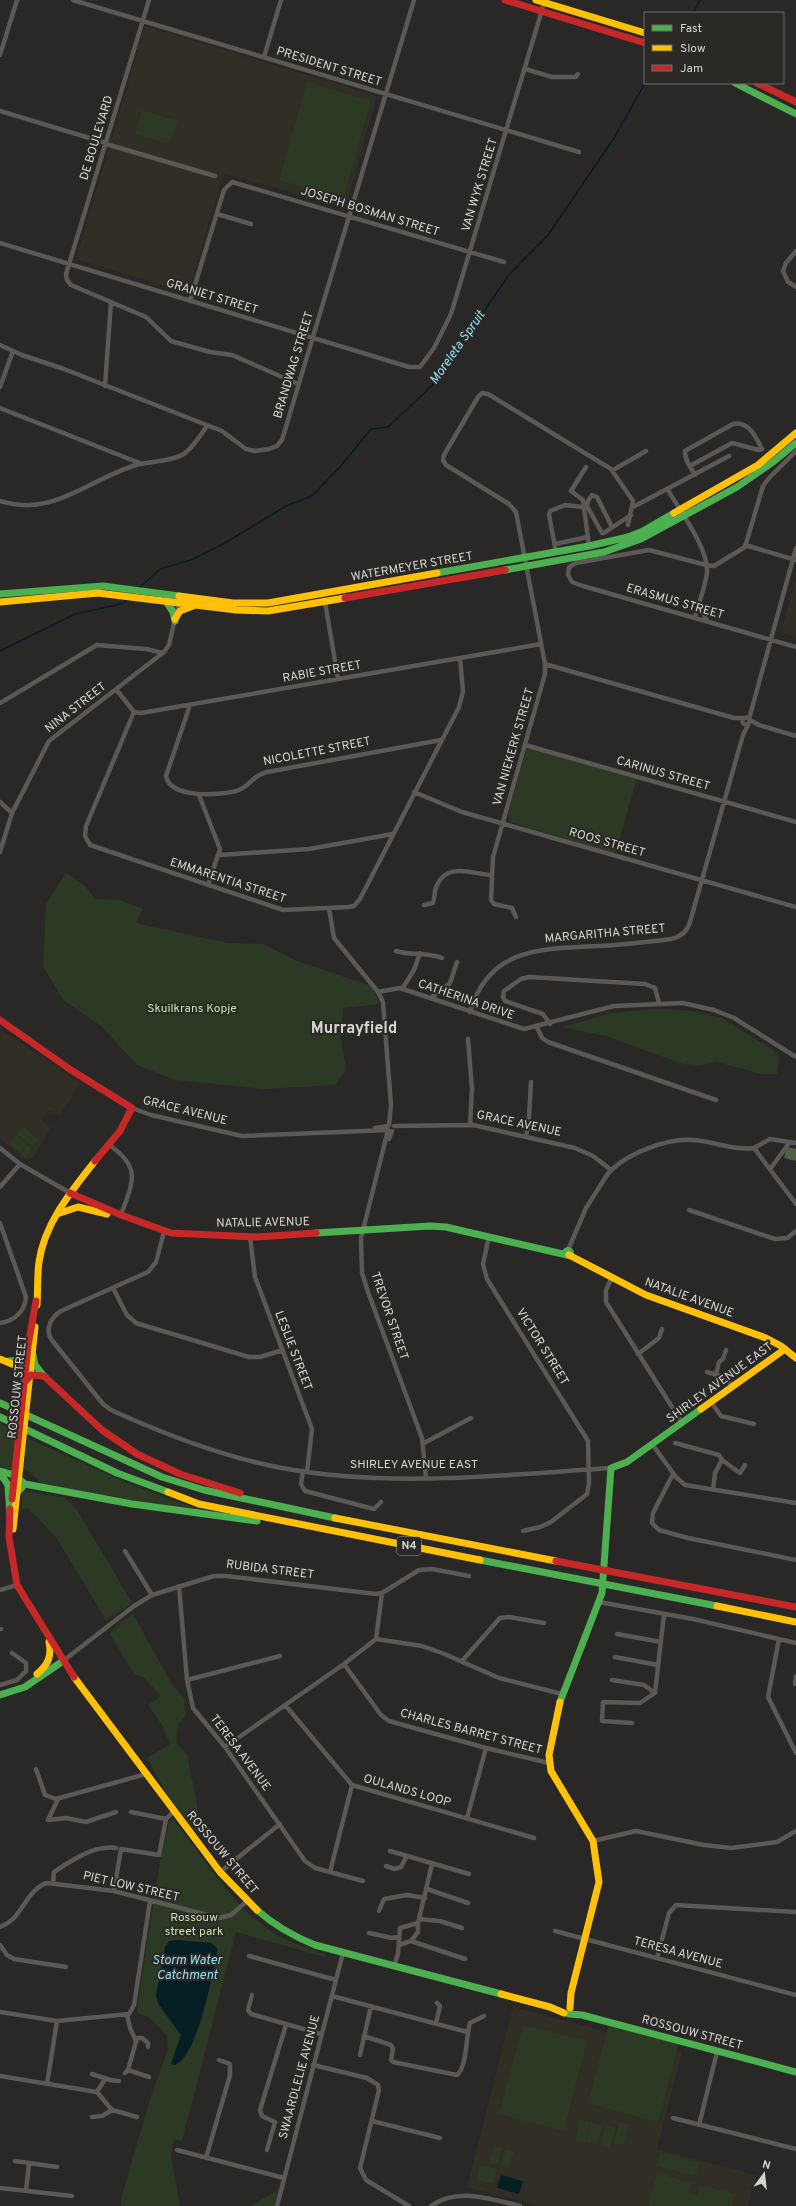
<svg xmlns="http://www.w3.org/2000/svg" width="796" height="2206" font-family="Overpass,sans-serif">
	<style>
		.built { fill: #312e26 }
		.green { fill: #2c3924 }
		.forest { fill: #505f46 }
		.water { fill: #041e24 }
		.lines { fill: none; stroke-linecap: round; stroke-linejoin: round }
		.stream { stroke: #041e24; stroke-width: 1.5 }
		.street { stroke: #5b5855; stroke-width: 4.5 }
		.fast { stroke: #4caf50; stroke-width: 7 }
		.slow { stroke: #ffc107; stroke-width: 7 }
		.jam { stroke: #c62828; stroke-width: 7 }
		.labels { text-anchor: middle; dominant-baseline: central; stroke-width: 4; stroke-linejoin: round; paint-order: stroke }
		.shield { fill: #2a2926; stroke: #a2a19e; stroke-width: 1 }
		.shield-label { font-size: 11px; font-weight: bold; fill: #d5d4d2 }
		.street-label { font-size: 12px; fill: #d5d4d2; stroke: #2a2926 }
		.park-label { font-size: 12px; fill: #c3e3ae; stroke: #2a2926 }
		.water-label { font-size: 13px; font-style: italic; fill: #92dff1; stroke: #2a2926 }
		.district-label { font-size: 16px; font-weight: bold; fill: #d5d4d2; stroke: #2a2926 }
	</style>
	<rect width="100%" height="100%" fill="#292827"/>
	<!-- built -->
	<path class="built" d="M145,26L377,96L345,208L224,173L188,293L76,259Z
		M796,579V637L785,634L782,628Z
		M0,1029L81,1084L59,1116L49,1110L41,1121L51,1128L32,1159L26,1160L0,1138Z
		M513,2007L682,2052L657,2149L756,2175L748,2206H540L467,2187Z"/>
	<!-- green -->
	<path class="green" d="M307,82L371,101L343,200L279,180Z
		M142,110L178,121L170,144L135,134Z
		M527,747L637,779L615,854L511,822L508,815Z
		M66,873L85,886L95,899L120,900L143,909L136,923L228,943L263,944L297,961L371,986L380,1004L343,1008L341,1037L346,1070L335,1085L265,1089L175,1080L137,1065L101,1026L63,1000L43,966L46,904Z
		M654,1009L685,1010L722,1018L773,1050L779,1058L777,1074H761L717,1062L698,1066L683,1064L606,1036L562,1027L612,1013Z
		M23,1126L39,1140L33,1147L17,1134Z
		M16,1135L32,1149L25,1157L9,1143Z
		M0,1423L16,1432L12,1470L7,1471L0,1465Z
		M27,1438L123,1481L169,1499L208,1511L164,1507L44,1485L24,1468Z
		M24,1491L66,1498L77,1510L131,1601L126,1608L106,1620L56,1537L29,1509L24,1508L22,1510V1494Z
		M133,1614L173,1686L184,1698L186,1715L178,1725L176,1743L187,1755L203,1835C184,1828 157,1776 147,1758L170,1744L162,1725L148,1705L161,1696L143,1677L134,1674L110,1634L116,1626Z
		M173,1820C207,1860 231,1907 277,1935C292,1944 309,1948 324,1954L328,1958L236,1932L182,2141L174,2139L171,2157L180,2206H121L122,2195L151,2096L168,2050L167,2036L149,2017L139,2014L137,2008L160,1861L169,1822Z
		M609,2024L679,2043L658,2122L588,2103Z
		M523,2025L587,2041L564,2131L499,2114Z
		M580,2120L590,2122L585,2142L575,2140Z
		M591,2122L602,2125L597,2145L586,2142Z
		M619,2122L629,2125L623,2145L614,2143Z
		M606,2126L616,2128L610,2149L601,2146Z
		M494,2146L502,2148L497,2165L489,2163Z
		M506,2150L514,2152L509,2169L501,2166Z
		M660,2152L699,2163L695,2176L657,2166Z
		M480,2165L497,2169L493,2184L476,2179Z
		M657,2173L692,2183L689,2193L697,2196L700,2185L735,2194L732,2206H648Z
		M275,2192L278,2193L274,2206H251Z"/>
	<!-- forest -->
	<path class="forest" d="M787,1147L796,1149V1161L784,1158Z"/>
	<!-- water -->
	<path class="water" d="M178,1940L211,1943L217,1948V1954C211,1979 198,2055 175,2065L171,2064L181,2035L159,2005L156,1996L165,1947L169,1941Z
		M501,2175L523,2181L519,2194L497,2188Z"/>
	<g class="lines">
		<!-- stream -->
		<path class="stream" d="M693,13L700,0
			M139,588L160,569L191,560L225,543L286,506L312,496L340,467L371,429L388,427L436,382L508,276L548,235L614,138L645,83
			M0,651L75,614L121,604L127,599"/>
		<!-- street -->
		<path class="street" d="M73,0L579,152
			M149,0L66,274L67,280L71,285L146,317L171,341L210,352L232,355L298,384
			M0,55L17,0
			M264,57L281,0
			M525,69L552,77H576L578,74
			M0,111L106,143
			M106,144L215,176
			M217,214L251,224
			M0,243L409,367H420L434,348L451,314L545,0
			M796,251L786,263L783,271L788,282L796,287
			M190,301L224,190L232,182L504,262
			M0,345L22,355L64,369L222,431L246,449L255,451L269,449L277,446L282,440L414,0
			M105,386L111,302
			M0,387L13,351
			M0,408L142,464
			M796,451L769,478L763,486L745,547L714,566L706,565L649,550L576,563L569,567L568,575L572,582L583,586L796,647
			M690,466L732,443L759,450L762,449L761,447C755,435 748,421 733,424L685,451C684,459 691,468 695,475
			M586,467L571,491L583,500L589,546
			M613,470L646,451
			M668,490C680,511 709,549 707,573C705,588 698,604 695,618
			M0,501C53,518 89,479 136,465C151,461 170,462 184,454C193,447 201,435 207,426
			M633,507L729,456
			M612,527L597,497L592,495L588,501L587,506L602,533H604L631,515
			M555,544L588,537
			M745,545L796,560
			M556,552L549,515L550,511L565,505L582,507
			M325,602L338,679
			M698,604L708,622
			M545,664L734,718H744
			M116,689L134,712L141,713L541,644
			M0,703L97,645L146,649L163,653
			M190,705L166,776C170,799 222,796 239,790C250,786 253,775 267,772L441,740
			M134,712L86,826L85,836L90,845L283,910L348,907L354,906L360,899L459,707L463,691L460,658
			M742.5 721a3.5 3.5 0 1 1 7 0a3.5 3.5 0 1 1-7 0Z
			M749,719L796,548
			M750,720L759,725L796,736
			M525,745L796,822
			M414,792L462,812L796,907
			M199,795L220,849L208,885
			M0,802L12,813
			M0,852L12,813L49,741L164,652L169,645L179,601
			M219,855L309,849L393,834
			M424,905L433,903C435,897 434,890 437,885C447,862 473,874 491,875
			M329,908L334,938L378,992L383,1002L391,1105L389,1125
			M516,917L512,908L494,904L491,900L493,857L545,674V664L516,512L509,504L446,465L443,460L444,455L478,397L482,393L488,394L611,469L633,501L628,525
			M396,951C411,956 427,952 442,958
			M402,989L414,970L420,953
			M378,992L400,988L524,1029L614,1006L683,1003L714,1010L734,1018L796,1057
			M431,998L450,983L457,962
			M470,1012C489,947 541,949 598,946C623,945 647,942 671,939C681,937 687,932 690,922L743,735L748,725
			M550,1024L543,1014L505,1001L503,997L504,991L521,979L529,977L645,984L655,988L659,1003
			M537,1027L542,1038L548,1042L716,1100
			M468,1039L472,1089L470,1125
			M132,1108L151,1115L242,1136L388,1130
			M394,1126L473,1125L575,1148L593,1156L611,1170
			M375,1128L388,1126
			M388,1130L361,1238L362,1273L368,1292L422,1438L426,1478
			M526,1137L529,1117L531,1082
			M389,1139L392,1131
			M109,1145C143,1168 132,1183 121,1215
			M0,1148L20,1164L70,1193
			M754,1148L796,1204
			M754,1148L770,1139L796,1143
			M770,1169L790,1142
			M0,1187L20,1164
			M689,1210L775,1239L787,1238L796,1231
			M0,1223L26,1297C25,1311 15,1321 0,1323
			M164,1232L156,1262L148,1272L61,1311C51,1317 45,1329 51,1339L103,1404L111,1410C166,1435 223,1457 282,1468C390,1488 502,1475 611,1468
			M489,1236L483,1264L487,1279L588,1441L589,1483L587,1494L551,1522L540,1527L523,1531
			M250,1237L255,1277L312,1429L307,1472
			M568,1250L586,1208L607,1175C624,1154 667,1138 693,1140C713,1141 734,1151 754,1148
			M612,1277L606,1290V1302L682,1423
			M113,1288L127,1315L136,1323L249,1357H260L283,1350
			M638,1354L659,1338L662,1329
			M707,1372L724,1377L733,1386
			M716,1374L719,1362L723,1359L726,1350
			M711,1402L721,1416L754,1424
			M424,1443L471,1418
			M675,1443L719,1455L722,1460L740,1473L745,1465
			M652,1444L676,1477L685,1485L796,1503
			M303,1471L301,1484L305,1491L374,1509L381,1502
			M673,1474L653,1513L652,1523L659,1530L688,1538L796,1560
			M713,1490L715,1473L722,1460
			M125,1551L152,1595
			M179,1586L187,1680L193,1708L225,1747L305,1861L315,1868L363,1881
			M0,1590L17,1585
			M599,1602L693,1619L796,1643
			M0,1629H1
			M617,1634L661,1642
			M376,1639L422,1646L442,1653L499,1678L562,1694
			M376,1639L382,1593
			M779,1639L768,1697L796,1753
			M615,1657L658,1665
			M63,1661L134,1606L152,1595L214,1576H226L376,1594L382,1593L419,1570L432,1569L469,1576
			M462,1661L500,1618L509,1617L544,1623
			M344,1664L381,1715L389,1721L486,1748L549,1763
			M187,1680L280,1656
			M612,1680L644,1685L655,1693
			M795,1684L796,1676
			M0,1685L17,1680L26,1671V1663L12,1653
			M286,1706L352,1785L534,1838
			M632,1723L602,1721L603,1702L640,1703L655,1693L664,1614
			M225,1747L344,1664L376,1639
			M36,1769L45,1795L56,1799L146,1774
			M131,1812L166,1819
			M467,1818L486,1748
			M48,1820L66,1818L86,1822L116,1812
			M48,1820L58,1799
			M593,1841L636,1831L704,1845L731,1848L777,1842L796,1831
			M390,1851L469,1874
			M386,1866L395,1869L401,1867L406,1857
			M220,1872L280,1824
			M330,1872L352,1785
			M53,1882L54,1872C72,1860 94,1845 116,1848
			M427,1889L468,1903
			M114,1891L121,1849L159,1855L166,1819L173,1812
			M379,1911L384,1899L407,1895L425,1898
			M419,1919L440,1921L462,1928
			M0,1927C5,1925 10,1922 14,1918C24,1907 32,1887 47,1883L114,1891L219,1918L231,1915L247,1901
			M555,1931L796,1995
			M369,1933L392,1938L398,1937
			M411,1941L418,1932V1923
			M0,1945L7,1955L14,1959L66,1967
			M399,1945L411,1941L465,1959
			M249,1956L336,1980
			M657,1958L669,1913L676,1905L796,1912
			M394,1966L398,1954L400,1928L418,1923L432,1864
			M252,1995L248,2010L251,2014L321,2034
			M332,1996L467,2032
			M0,2012L57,2021L129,2014L134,2005L150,1901
			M127,2015L130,2028L136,2041
			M436,2023L440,2006L437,2003
			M364,2036L391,2045L393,2049L391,2060L393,2062L457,2075C467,2068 466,2035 470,2023L484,2016
			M360,2055L371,2006
			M313,2065L367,2078L378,2085L379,2090L360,2168L366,2180L409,2206
			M128,2070L149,2077
			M125,2073L128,2070L137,2038H142L148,2043V2047
			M92,2074L110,2080L119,2081
			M0,2076L97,2092
			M47,2084L57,2021
			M97,2092L112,2110L137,2117
			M97,2092L105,2079
			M92,2117L102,2116L112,2110
			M673,2118L796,2149
			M372,2121L440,2138
			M699,2125L717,2052
			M177,2150L284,2178
			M267,2150L275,2122L262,2116L260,2110L286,2025
			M206,2158L230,2075V2064L219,2060
			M15,2161L57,2167
			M0,2188L72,2196
			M26,2190L29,2164
			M277,2206L343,1953
			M431,2206C457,2187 492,2199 520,2206"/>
		<!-- fast -->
		<path class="fast" d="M735,83L796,114
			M505,570L604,552L641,539L737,487L773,462L796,443
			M437,573L589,546L628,537L643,531L674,513
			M0,594L103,586L179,596
			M166,601L173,612L175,621
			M316,1233L430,1226L446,1227L567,1255
			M565.5 1253a2.5 2.5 0 1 1 5 0a2.5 2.5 0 1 1-5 0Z
			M33,1355L35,1365L44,1376
			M9,1361L21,1360L27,1353
			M0,1403L162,1477L204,1490L335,1518
			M0,1417L117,1473L168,1492
			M0,1471L14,1475L25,1484L132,1504L257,1521
			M0,1473L8,1485L10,1515
			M14,1475L20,1466
			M17,1493L25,1484
			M480,1560L717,1606
			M0,1695L25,1687L63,1661
			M560,1702L602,1593L611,1468L627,1462L701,1409
			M257,1910C275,1926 293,1936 315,1945L501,1994
			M569,2014L582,2015L796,2072"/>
		<!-- slow -->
		<path class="slow" d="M536,0L645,33
			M674,513L758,465L796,433
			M179,596L233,603H268L437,573
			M0,602L98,593L236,610L268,611L345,598
			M175,619L180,611L193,606
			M57,1214L78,1207L107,1214
			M569,1255L646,1295L766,1338L781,1346L796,1358
			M37,1305C38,1291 37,1276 39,1262C44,1224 72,1190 95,1161
			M0,1359L31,1372
			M701,1409L785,1349
			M168,1492L199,1504L480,1560
			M335,1518L556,1561
			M13,1529L35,1327
			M717,1606L796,1622
			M37,1674C48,1665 52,1656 49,1642
			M74,1677L220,1872L257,1910
			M560,1702L549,1755L551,1771L593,1841L599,1882L571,1993L570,2008
			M501,1994L550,2007L564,2013"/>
		<!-- jam -->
		<path class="jam" d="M505,0L645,43
			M757,83L796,102
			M345,598L505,570
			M0,1020L71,1070L132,1108L120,1131L95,1161
			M70,1193L121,1215L171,1233L257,1237L316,1233
			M24,1383L31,1375L44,1376L102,1430L137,1454L180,1474L240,1493
			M12,1499L28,1346L36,1301
			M10,1509L9,1537L17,1585L74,1677
			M556,1561L796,1607"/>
	</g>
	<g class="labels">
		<!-- shield labels -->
		<rect class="shield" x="397" y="1537" width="24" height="18" rx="3"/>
		<g class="shield-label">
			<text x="409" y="1546">N4</text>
		</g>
		<!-- street labels -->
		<g class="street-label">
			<text transform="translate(329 67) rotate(17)">PRESIDENT STREET</text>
			<text transform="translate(97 138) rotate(-73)">DE BOULEVARD</text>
			<text transform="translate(480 185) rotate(-73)">VAN WYK STREET</text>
			<text transform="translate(370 212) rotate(17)">JOSEPH BOSMAN STREET</text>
			<text transform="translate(212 297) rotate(17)">GRANIET STREET</text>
			<text transform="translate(294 365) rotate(-73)">BRANDWAG STREET</text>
			<text transform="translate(412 567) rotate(-10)">WATERMEYER STREET</text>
			<text transform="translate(675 602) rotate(16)">ERASMUS STREET</text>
			<text transform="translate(322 672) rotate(-10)">RABIE STREET</text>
			<text transform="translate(76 708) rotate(-38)">NINA STREET</text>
			<text transform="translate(514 747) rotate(-74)">VAN NIEKERK STREET</text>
			<text transform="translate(317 752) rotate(-11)">NICOLETTE STREET</text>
			<text transform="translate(663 774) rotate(16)">CARINUS STREET</text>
			<text transform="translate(607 843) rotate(16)">ROOS STREET</text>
			<text transform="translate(228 881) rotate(18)">EMMARENTIA STREET</text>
			<text transform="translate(605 934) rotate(-5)">MARGARITHA STREET</text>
			<text transform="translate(466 1000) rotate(19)">CATHERINA DRIVE</text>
			<text transform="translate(185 1111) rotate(14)">GRACE AVENUE</text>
			<text transform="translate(519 1124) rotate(12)">GRACE AVENUE</text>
			<text transform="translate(263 1223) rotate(-1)">NATALIE AVENUE</text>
			<text transform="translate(689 1298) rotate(20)">NATALIE AVENUE</text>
			<text transform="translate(389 1316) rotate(71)">TREVOR STREET</text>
			<text transform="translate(542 1347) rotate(58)">VICTOR STREET</text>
			<text transform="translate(293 1351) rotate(69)">LESLIE STREET</text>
			<text transform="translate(720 1383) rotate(-36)">SHIRLEY AVENUE EAST</text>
			<text transform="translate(18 1387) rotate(-84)">ROSSOUW STREET</text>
			<text x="414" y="1465">SHIRLEY AVENUE EAST</text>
			<text transform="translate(270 1570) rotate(7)">RUBIDA STREET</text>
			<text transform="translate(471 1732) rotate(15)">CHARLES BARRET STREET</text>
			<text transform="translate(240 1753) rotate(53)">TERESA AVENUE</text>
			<text transform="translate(407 1791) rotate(16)">OULANDS LOOP</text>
			<text transform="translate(222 1853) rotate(50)">ROSSOUW STREET</text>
			<text transform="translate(131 1887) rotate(13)">PIET LOW STREET</text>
			<text transform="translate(678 1953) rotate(15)">TERESA AVENUE</text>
			<text transform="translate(692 2033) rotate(15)">ROSSOUW STREET</text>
			<text transform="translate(300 2077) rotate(-75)">SWAARDLELIE AVENUE</text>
		</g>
		<!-- park labels -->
		<g class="park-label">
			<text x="192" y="1009">Skuilkrans Kopje</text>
			<text x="194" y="1918">Rossouw<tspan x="194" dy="14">street park</tspan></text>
		</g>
		<!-- water labels -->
		<g class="water-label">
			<text transform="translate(458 348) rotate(-55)">Moreleta Spruit</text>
			<text x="187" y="1961">Storm Water<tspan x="187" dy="15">Catchment</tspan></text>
		</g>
		<!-- district labels -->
		<g class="district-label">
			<text x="354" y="1029">Murrayfield</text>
		</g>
	</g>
	<!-- legend -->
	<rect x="644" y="12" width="140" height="72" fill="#2a2926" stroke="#6e6d6b"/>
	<rect x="652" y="25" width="20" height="6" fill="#4caf50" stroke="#6e6d6b"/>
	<text x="680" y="32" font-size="12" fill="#d5d4d2">Fast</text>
	<rect x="652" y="45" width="20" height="6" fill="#ffc107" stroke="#6e6d6b"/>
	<text x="680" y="52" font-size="12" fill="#d5d4d2">Slow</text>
	<rect x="652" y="65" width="20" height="6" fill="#c62828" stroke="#6e6d6b"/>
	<text x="680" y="72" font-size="12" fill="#d5d4d2">Jam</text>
	<!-- north arrow -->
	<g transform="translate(764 2174) rotate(15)" stroke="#2a2926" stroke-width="3" paint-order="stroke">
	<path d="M0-3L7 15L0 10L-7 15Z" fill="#d5d4d2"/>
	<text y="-6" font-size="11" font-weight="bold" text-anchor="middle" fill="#d5d4d2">N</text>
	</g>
</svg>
